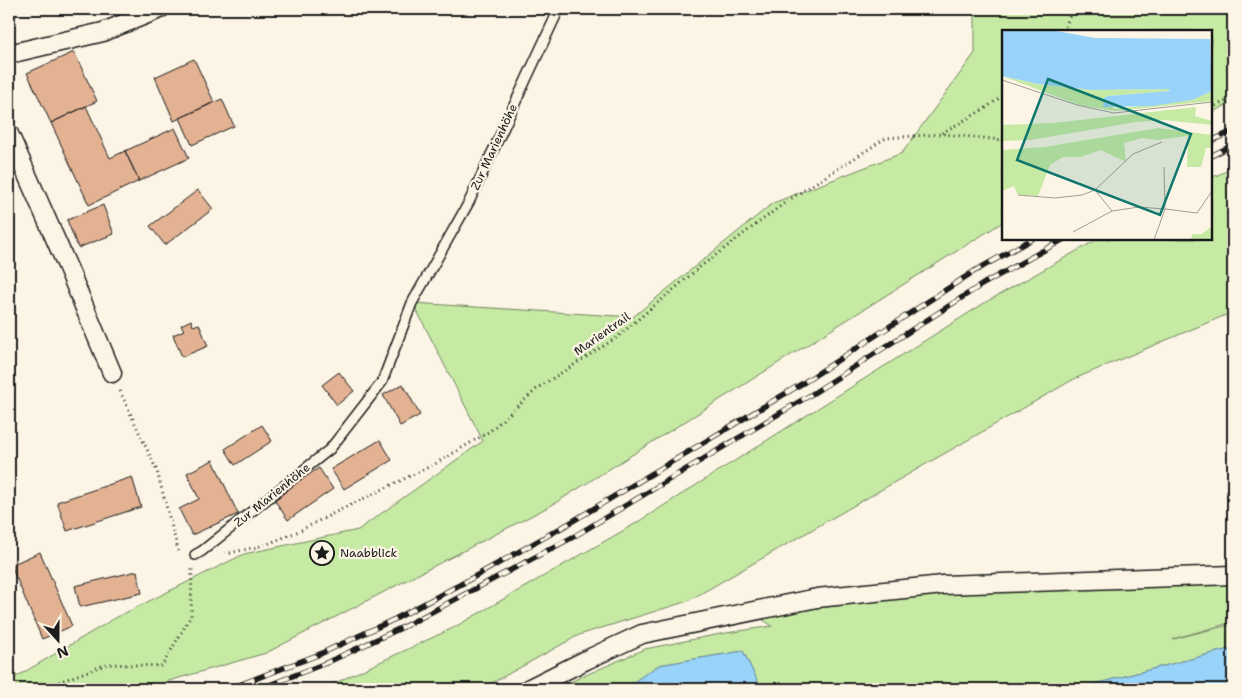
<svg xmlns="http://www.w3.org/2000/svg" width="1242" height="698" font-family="'Shantell Sans',sans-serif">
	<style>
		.green { fill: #c6eaa4; stroke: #718360 }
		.water { fill: #99d3f9; stroke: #678aa1 }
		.building { fill: #e2b293; stroke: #1c1c1c }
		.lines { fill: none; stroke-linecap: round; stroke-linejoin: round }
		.lane-casing { stroke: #1c1c1c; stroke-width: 12 }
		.street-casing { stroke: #1c1c1c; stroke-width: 21 }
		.path { stroke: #1c1c1c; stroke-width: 3; stroke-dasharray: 1 4; stroke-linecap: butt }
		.lane { stroke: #fcf5e5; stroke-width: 9 }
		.street { stroke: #fcf5e5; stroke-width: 18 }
		.rail-casing { stroke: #1c1c1c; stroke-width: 5.5 }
		.rail { stroke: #fcf5e5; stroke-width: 4; stroke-dasharray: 11; stroke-linecap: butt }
		.labels { text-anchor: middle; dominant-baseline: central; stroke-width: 4.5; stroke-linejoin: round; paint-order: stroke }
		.street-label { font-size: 12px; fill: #1c1c1c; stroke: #fcf5e5 }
		.poi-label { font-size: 12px; fill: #1c1c1c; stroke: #fcf5e5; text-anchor: start }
		.inset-road { fill: none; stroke: #a29e95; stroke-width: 1 }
		.view { fill: #0f766e; fill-opacity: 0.15; stroke: #0f766e; stroke-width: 2.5 }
		.inset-edge { fill: none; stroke: #1c1c1c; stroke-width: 2.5 }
	</style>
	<rect width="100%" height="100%" fill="#fcf5e5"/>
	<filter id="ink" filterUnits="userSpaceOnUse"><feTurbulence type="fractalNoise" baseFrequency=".02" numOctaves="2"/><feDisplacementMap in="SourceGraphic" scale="10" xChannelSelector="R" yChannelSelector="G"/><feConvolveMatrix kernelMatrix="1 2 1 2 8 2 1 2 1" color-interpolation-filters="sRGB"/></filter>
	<g filter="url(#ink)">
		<!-- green -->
		<path class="green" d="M975,9H1233V102L1211,113V31H1003V222L552,505L266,653L141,689H9V659L16,677L117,617L244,554L358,530L483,441L413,303L633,317L773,203L902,153L975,53Z
			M1233,168V312L1074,379L688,601L579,635L481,689H322L453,628L633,525L986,302L1098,239H1211V178Z
			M1233,584V622L1173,639L1233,624V648L1075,689H760L758,682L743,651L659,665L623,689H554L645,649L720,634L772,626L756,615L931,595Z"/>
		<!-- water -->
		<path class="water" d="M1233,648V689H1075Z
			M743,651L758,682L760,689H623L659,665Z"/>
		<!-- building -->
		<path class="building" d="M74,52L97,101L51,123L27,73Z
			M194,59L214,102L174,121L155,77Z
			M222,99L234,126L192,145L180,118Z
			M86,106L110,158L125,151L139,181L89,205L51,123Z
			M175,128L189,158L139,181L125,151Z
			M198,190L213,209L165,245L150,226Z
			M103,205L114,234L78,248L67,220Z
			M191,320L193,326L199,324L208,346L182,357L173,335L184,330L181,325Z
			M339,372L354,391L337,405L322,385Z
			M403,384L420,415L400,426L383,395Z
			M262,425L272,441L235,465L225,449Z
			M380,440L392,460L344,489L331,469Z
			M213,460L238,514L192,535L179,509L199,499L187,473Z
			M319,468L333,489L288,520L273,498Z
			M132,477L141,507L67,531L57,502Z
			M40,552L72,626L42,639L11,565Z
			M137,571L142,593L80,607L75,586Z"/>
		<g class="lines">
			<defs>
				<path id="lane" d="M195,555L202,551L330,449L382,382L412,303L469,202L559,9"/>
				<path id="street" d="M9,54L103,32L160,9
					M9,134L69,270L112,373
					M528,689L586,660L642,634L817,598L943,585L1233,575"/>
			</defs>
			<!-- lane casing -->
			<use href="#lane" class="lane-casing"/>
			<!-- street casing -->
			<use href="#street" class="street-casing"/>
			<!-- path -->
			<path class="path" d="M1063,31L1073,9
				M1211,108L1233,98
				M942,133L986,108L1003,95
				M120,391L157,471L179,554
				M225,552L230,553L265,545L299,531L338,511L435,464L490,431L539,387L616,338L700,267L787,201L886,138L941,134L1003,140
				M52,689L56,683L107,664L162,666L191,616L192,569"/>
			<!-- lane -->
			<use href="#lane" class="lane"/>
			<!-- street -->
			<use href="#street" class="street"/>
			<defs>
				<path id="rail" d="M1211,141L1233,131
					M1211,156L1233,145
					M223,689L239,685L320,654L395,619L465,582L568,524L803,383L973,272L1032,239
					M259,689L326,663L403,627L573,537L812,394L983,284L1064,239"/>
			</defs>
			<!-- rail casing -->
			<use href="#rail" class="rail-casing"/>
			<!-- rail -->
			<use href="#rail" class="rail"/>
		</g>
	</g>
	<!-- icons -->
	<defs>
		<symbol id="sight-ring" viewBox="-11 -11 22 22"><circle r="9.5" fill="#fcf5e5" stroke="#1c1c1c" stroke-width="1.5"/><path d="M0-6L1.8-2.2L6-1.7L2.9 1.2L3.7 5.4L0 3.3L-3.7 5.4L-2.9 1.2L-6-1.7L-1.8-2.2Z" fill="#1c1c1c"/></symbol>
	</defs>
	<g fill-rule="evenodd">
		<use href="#sight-ring" x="308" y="539" width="28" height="28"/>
	</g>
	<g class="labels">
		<!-- street labels -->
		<g class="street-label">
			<text transform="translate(494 147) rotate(-65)">Zur Marienhöhe</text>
			<text transform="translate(602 334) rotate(-35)">Marientrail</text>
			<text transform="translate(272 495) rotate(-39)">Zur Marienhöhe</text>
		</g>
		<!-- poi labels -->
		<g class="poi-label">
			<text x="340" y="553">Naabblick</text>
		</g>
	</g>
	<!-- overview -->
	<g transform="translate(1002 30)">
		<rect width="210" height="210" fill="#fcf5e5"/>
		<path d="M0,46L36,54L89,60L166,59L168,61L106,66L112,79L190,70L210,61V71L113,81L77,75ZM194,77L193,86L210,91V95L162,90L134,92L29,110L0,111V95L51,93ZM156,98L210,105V118H204L199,137H185L186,106L155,110L140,108L122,113L124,132L99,120L78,127H61L48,135L36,166L16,165L12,156L0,161V120L42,117ZM210,196V210H188L191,204H200Z" fill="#c6eaa4"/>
		<path d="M0,0H49L93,8L208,9L210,61L190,70L150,76L101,77L102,68L106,66L168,61L166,59L89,60L36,54L0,46Z" fill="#99d3f9"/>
		<path class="inset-road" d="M0,50L75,75L112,83L210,72M162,137L163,179L195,183L210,161M93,160L110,181M16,165L53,168L80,165L93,160L131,124L160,112M71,202L110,181L137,177L163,179L152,210"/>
		<path class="view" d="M46,49L189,104L158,185L15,130Z"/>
		<rect width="210" height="210" class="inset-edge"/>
	</g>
	<!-- margin -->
	<rect width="1242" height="698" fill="none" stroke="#fcf5e5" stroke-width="30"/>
	<rect x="15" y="15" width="1212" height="668" fill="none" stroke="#1c1c1c" stroke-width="2" filter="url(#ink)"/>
	<!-- north arrow -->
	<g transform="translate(58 640) rotate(159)" stroke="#fcf5e5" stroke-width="4" paint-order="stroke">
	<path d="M0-4L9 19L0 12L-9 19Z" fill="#1c1c1c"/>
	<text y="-8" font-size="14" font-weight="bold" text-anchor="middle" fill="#1c1c1c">N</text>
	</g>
</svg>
